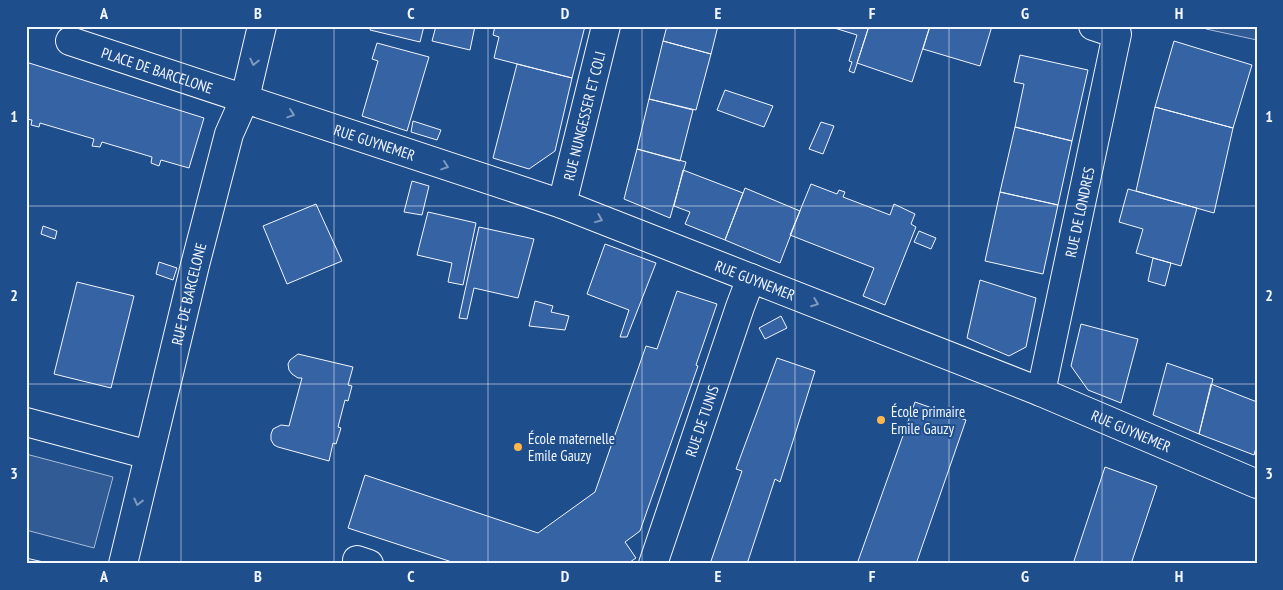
<svg xmlns="http://www.w3.org/2000/svg" width="1283" height="590" font-family="'PT Sans Narrow',sans-serif">
	<style>
		.built { fill: #305b95; stroke: #a8bbd7 }
		.building { fill: #3563a3; stroke: #f2f6ff }
		.lines { fill: none; stroke-linecap: round; stroke-linejoin: round }
		.minor-casing { stroke: #f2f6ff; stroke-width: 30 }
		.minor { stroke: #1f4e8c; stroke-width: 28 }
		.oneway { stroke: #7e9ac0 }
		.grid { fill: none; stroke: #f2f6ff; stroke-width: 1; stroke-opacity: 0.55 }
		.poi-dot { fill: #ffb74d; stroke: #1f4e8c; stroke-width: 2 }
		.labels { text-anchor: middle; dominant-baseline: central; stroke-width: 4; stroke-linejoin: round; paint-order: stroke }
		.street-label { font-size: 15px; fill: #f2f6ff; stroke: #1f4e8c }
		.poi-label { font-size: 15px; fill: #f2f6ff; stroke: #1f4e8c; text-anchor: start }
		.neatline { fill: none; stroke: #f2f6ff; stroke-width: 2 }
		.grid-label { font-size: 16px; text-anchor: middle; font-weight: bold; fill: #f2f6ff }
	</style>
	<rect width="100%" height="100%" fill="#1f4e8c"/>
	<!-- built -->
	<path class="built" d="M1207,26H1257V40L1206,29Z
		M26,454L113,477L94,548L26,530Z"/>
	<!-- building -->
	<path class="building" d="M371,26H424L420,42L370,30Z
		M436,26H475L470,50L432,41Z
		M495,26H585L572,78L494,58L499,37L493,35Z
		M667,26H718L711,54L663,41Z
		M828,26H869L854,73L849,71L852,62L849,61L857,35Z
		M869,26H930L912,82L857,63Z
		M930,26H992L980,66L923,49Z
		M663,41L711,54L696,110L649,99Z
		M1174,41L1252,65L1233,128L1155,107Z
		M377,43L429,57L407,131L362,116L378,61L372,59Z
		M1020,55L1088,70L1072,141L1015,127L1024,84L1014,82Z
		M26,62L204,118L189,168L161,160L159,166L151,163L152,157L102,142L100,147L92,146L94,139L40,123L39,127L31,125L32,120L26,119Z
		M517,64L572,78L555,151L529,169L493,158Z
		M725,90L773,106L764,127L717,110Z
		M649,99L693,110L680,161L637,149Z
		M1155,107L1233,128L1214,213L1136,191Z
		M413,121L441,130L437,140L411,132Z
		M821,122L834,126L823,154L809,149Z
		M1015,127L1072,141L1058,205L1000,192Z
		M637,149L686,162L670,218L624,199Z
		M683,170L743,193L725,240L685,224L690,212L674,206Z
		M412,181L429,186L422,215L404,212Z
		M811,184L837,194L839,190L845,192L843,197L890,215L894,204L915,214L911,224L916,227L885,305L863,296L874,268L790,235Z
		M745,188L800,211L780,263L725,240Z
		M1128,189L1197,208L1181,266L1136,253L1143,229L1119,222Z
		M1000,192L1058,205L1043,274L985,261Z
		M316,204L342,261L287,284L263,226Z
		M428,212L476,223L463,285L448,282L452,263L417,255Z
		M43,226L57,231L55,239L41,234Z
		M479,227L534,239L518,298L474,288L467,319L459,318Z
		M919,231L936,238L931,249L914,242Z
		M605,244L656,263L627,337H620L629,310L587,294Z
		M1153,258L1171,263L1165,286L1148,281Z
		M159,262L177,268L173,280L156,274Z
		M980,280L1036,298L1026,347L1009,356L967,338Z
		M77,282L134,296L111,388L54,374Z
		M677,291L717,304L696,365L698,366L640,531L625,542L636,558L627,564H458L348,528L365,475L538,533L595,492L646,346L657,349Z
		M535,301L553,306L551,312L569,316L565,330L529,326Z
		M781,316L787,328L765,339L759,328Z
		M1081,324L1138,339L1121,403L1088,390L1071,366Z
		M298,354L353,367L348,385L352,386L348,401L345,400L338,427L341,428L336,444L333,443L329,461L278,447L274,445L271,440V434L273,429L281,425L289,426L302,378H298L292,374L289,370L288,364L290,360Z
		M777,358L815,371L780,482L775,479L747,564H710L742,471L736,469Z
		M1167,363L1213,379L1199,434L1153,415Z
		M1211,384L1257,402V444L1254,455L1199,434Z
		M915,402L966,420L916,564H857Z
		M1105,467L1157,486L1131,564H1073Z
		M26,558L52,564H26Z"/>
	<g class="lines">
		<defs>
			<g id="minor">
				<path id="s1" d="M70,41L562,204L1041,392L1257,484"/>
				<path id="s2" d="M562,204L606,26"/>
				<path id="s3" d="M1041,392L1117,34L1093,26"/>
				<path d="M26,422L149,455"/>
				<path d="M357,560L369,564"/>
				<path id="s4" d="M123,564L195,265L229,134L245,98L262,26"/>
				<path id="s5" d="M653,564L740,307L751,278"/>
			</g>
		</defs>
		<!-- minor casing -->
		<use href="#minor" class="minor-casing"/>
		<!-- minor -->
		<use href="#minor" class="minor"/>
	</g>
	<!-- one-way arrows -->
	<defs><path id="oneway-chevron" d="M-2-3.5L2.5 0L-2 3.5" fill="none" stroke-width="1.6" stroke-linecap="round" stroke-linejoin="round" transform="scale(1.25)"/></defs>
	<g class="oneway">
		<use href="#oneway-chevron" transform="translate(254 62) rotate(103)"/>
		<use href="#oneway-chevron" transform="translate(291 114) rotate(19)"/>
		<use href="#oneway-chevron" transform="translate(445 166) rotate(19)"/>
		<use href="#oneway-chevron" transform="translate(599 219) rotate(22)"/>
		<use href="#oneway-chevron" transform="translate(815 303) rotate(21)"/>
		<use href="#oneway-chevron" transform="translate(138 502) rotate(104)"/>
	</g>
	<!-- grid -->
	<path class="grid" d="M181,26V564M334,26V564M488,26V564M642,26V564M795,26V564M949,26V564M1102,26V564M26,206H1257M26,384H1257"/>
	<!-- markers -->
	<g class="poi-dot">
		<circle cx="881" cy="420" r="5"/>
		<circle cx="518" cy="447" r="5"/>
	</g>
	<g class="labels">
		<!-- street labels -->
		<g class="street-label">
			<text stroke="none"><textPath href="#s1" startOffset="92">PLACE DE BARCELONE</textPath></text>
			<text stroke="none"><textPath href="#s2" startOffset="91">RUE NUNGESSER ET COLI</textPath></text>
			<text stroke="none"><textPath href="#s1" startOffset="321">RUE GUYNEMER</textPath></text>
			<text stroke="none"><textPath href="#s3" startOffset="184">RUE DE LONDRES</textPath></text>
			<text stroke="none"><textPath href="#s1" startOffset="726">RUE GUYNEMER</textPath></text>
			<text stroke="none"><textPath href="#s4" startOffset="278">RUE DE BARCELONE</textPath></text>
			<text stroke="none"><textPath href="#s5" startOffset="151">RUE DE TUNIS</textPath></text>
			<text stroke="none"><textPath href="#s1" startOffset="1131">RUE GUYNEMER</textPath></text>
		</g>
		<!-- poi labels -->
		<g class="poi-label">
			<text x="891" y="411">École primaire<tspan x="891" dy="17">Emile Gauzy</tspan></text>
			<text x="528" y="438">École maternelle<tspan x="528" dy="17">Emile Gauzy</tspan></text>
		</g>
	</g>
	<!-- border -->
	<rect width="1283" height="590" fill="none" stroke="#1f4e8c" stroke-width="55"/>
	<rect x="28" y="28" width="1228" height="534" class="neatline"/>
	<g class="grid-label">
		<text x="104" y="19">A</text>
		<text x="258" y="19">B</text>
		<text x="411" y="19">C</text>
		<text x="565" y="19">D</text>
		<text x="718" y="19">E</text>
		<text x="872" y="19">F</text>
		<text x="1025" y="19">G</text>
		<text x="1179" y="19">H</text>
		<text x="14" y="122">1</text>
		<text x="1269" y="122">1</text>
		<text x="14" y="301">2</text>
		<text x="1269" y="301">2</text>
		<text x="14" y="479">3</text>
		<text x="1269" y="479">3</text>
		<text x="104" y="582">A</text>
		<text x="258" y="582">B</text>
		<text x="411" y="582">C</text>
		<text x="565" y="582">D</text>
		<text x="718" y="582">E</text>
		<text x="872" y="582">F</text>
		<text x="1025" y="582">G</text>
		<text x="1179" y="582">H</text>
	</g>
</svg>
